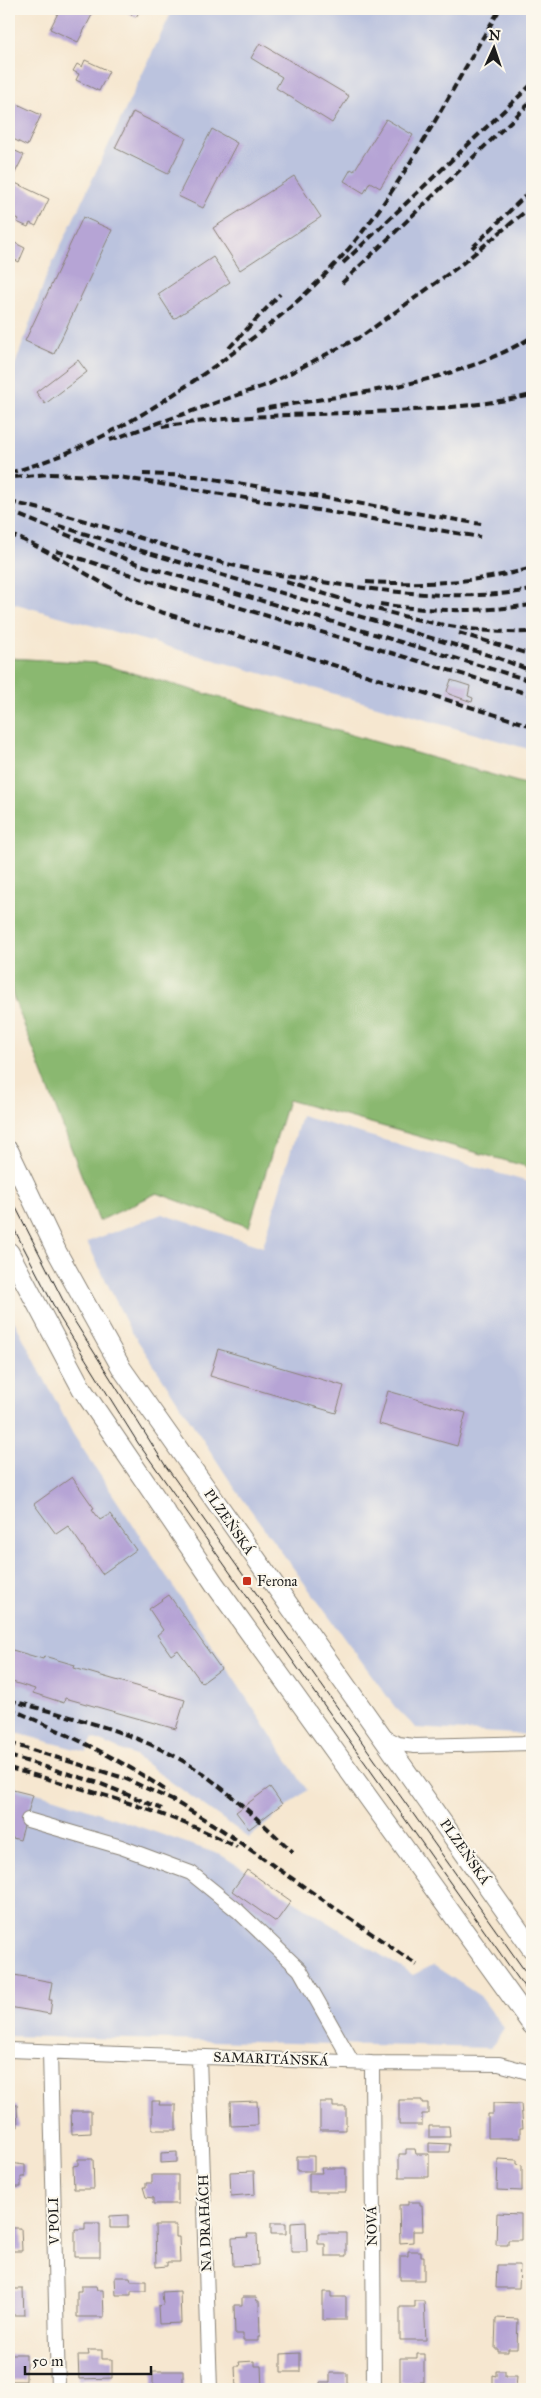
<svg xmlns="http://www.w3.org/2000/svg" width="541" height="2398" font-family="'IM FELL Great Primer',serif">
	<style>
		.industrial { fill: #bbc3de }
		.forest { fill: #8ab870; stroke: #536a46 }
		.building { fill: #b6a4d5 }
		.lines { fill: none; stroke-linecap: round; stroke-linejoin: round }
		.minor-casing { stroke: #898276; stroke-width: 16 }
		.secondary-casing { stroke: #898276; stroke-width: 21 }
		.minor { stroke: #fff; stroke-width: 14 }
		.secondary { stroke: #fff; stroke-width: 19 }
		.tram { stroke: #1c1c1c; stroke-width: 1 }
		.rail { stroke: #1c1c1c; stroke-width: 4; stroke-dasharray: 8 4; stroke-linecap: butt }
		.poi-dot { fill: #c8321e; stroke: #fbf7ec; stroke-width: 2 }
		.labels { text-anchor: middle; dominant-baseline: central; stroke-width: 4; stroke-linejoin: round; paint-order: stroke }
		.street-label { font-size: 14px; fill: #1c1c1c; stroke: #fbf7ec }
		.poi-label { font-size: 14px; fill: #1c1c1c; stroke: #fbf7ec; text-anchor: start }
	</style>
	<rect width="100%" height="100%" fill="#fbf7ec"/>
	<filter id="ink" filterUnits="userSpaceOnUse"><feTurbulence type="fractalNoise" baseFrequency=".02" numOctaves="2"/><feDisplacementMap in="SourceGraphic" scale="10" xChannelSelector="R" yChannelSelector="G"/><feConvolveMatrix kernelMatrix="1 2 1 2 8 2 1 2 1" color-interpolation-filters="sRGB"/></filter>
	<filter id="wash" filterUnits="userSpaceOnUse"><feTurbulence type="fractalNoise" baseFrequency=".0096" numOctaves="4" result="noise"/><feDisplacementMap in="SourceGraphic" scale="20" xChannelSelector="R" yChannelSelector="G"/><feGaussianBlur stdDeviation="1.12" result="paint"/><feColorMatrix in="noise" values="0 0 0 0 0 0 0 0 0 0 0 0 0 0 0 0 0 1.4 0 .05"/><feComposite in="paint" operator="in"/></filter>
	<g filter="url(#wash)">
		<rect width="100%" height="100%" fill="#f6e7d0"/>
		<!-- industrial -->
		<path class="industrial" d="M173,9H532V750L9,602V382L46,277Z
			M301,1116L532,1183V1735L416,1728L395,1707L234,1487L128,1326L87,1242L162,1214L263,1247Z
			M9,1311L73,1434L307,1790L249,1838L135,1756L93,1738L86,1752L9,1731Z
			M9,1785L65,1801L221,1855L413,1975L433,1965L480,1996L504,2028L491,2048L9,2036Z"/>
		<!-- forest -->
		<path class="forest" d="M9,658L97,663L532,786V1168L288,1100L249,1227L157,1193L99,1221L13,996L9,977Z"/>
		<g id="blocks">
			<!-- building -->
			<path class="building" d="M60,9H95L78,42L50,29Z
				M120,9H141L136,17Z
				M260,43L349,96L332,123L276,88L282,77L251,58Z
				M85,60L109,71L99,91L76,80L79,74L73,71L77,64L82,67Z
				M13,102L41,115L27,146L9,137V111Z
				M133,112L186,138L168,174L115,148Z
				M386,119L413,135L380,188L370,182L364,193L344,181L351,169L354,171Z
				M212,129L237,143L203,208L178,196Z
				M9,148L24,155L11,181L49,199L36,226L30,223L28,227L17,222L19,219L13,216L11,220L9,218Z
				M294,176L321,217L240,270L213,228Z
				M83,217L112,230L54,354L25,341Z
				M9,240L25,248L19,262L9,257Z
				M213,257L230,282L174,319L158,294Z
				M78,360L87,372L45,404L36,392Z
				M451,680L470,686L468,696L473,698L472,702L449,694L447,691Z
				M218,1349L344,1386L336,1413L210,1376Z
				M388,1391L466,1413L457,1446L379,1424Z
				M72,1477L94,1508L92,1509L100,1520L110,1514L136,1550L102,1574L68,1526L56,1534L34,1504Z
				M169,1595L221,1669L202,1683L178,1650L171,1655L157,1635L163,1630L149,1609Z
				M9,1649L43,1659L44,1656L75,1665L74,1668L185,1700L176,1729L65,1698L64,1703L33,1693L35,1689L9,1681Z
				M270,1787L282,1804L249,1829L236,1812Z
				M9,1789L33,1795L20,1840L9,1837Z
				M247,1870L291,1901L276,1922L232,1891Z
				M9,1974L52,1982L49,2000H52L50,2014L9,2007Z
				M399,2100H422V2103H428V2114H422V2125H399Z
				M152,2101H160L159,2105H176V2130H152Z
				M257,2101L258,2125L231,2126L230,2102Z
				M320,2102H333V2107H346V2130H320Z
				M493,2103L521,2104L523,2128H520V2138H488V2114H493Z
				M9,2105H17L18,2127H9Z
				M71,2111H91V2133L72,2134Z
				M429,2126H449L450,2137H429Z
				M429,2143L450,2144L449,2152H429Z
				M406,2149H415L416,2154H429V2177H399V2154H406Z
				M177,2152V2162L161,2163V2153Z
				M297,2156H314V2171H297Z
				M78,2159H93L94,2189H74L73,2166L78,2165Z
				M498,2159L517,2160V2164L522,2165V2191L497,2190Z
				M9,2163L25,2165V2177H21V2187H9Z
				M321,2168H346V2192H309V2173H322Z
				M254,2171L255,2194L231,2196L230,2172Z
				M152,2175H178V2204H153V2198L146,2197L143,2187H146V2183H152Z
				M408,2202H420V2205H422L423,2231H413V2242L400,2243L399,2205H408Z
				M497,2213L521,2214V2240H508V2245H496Z
				M128,2215V2228H110V2216Z
				M306,2222L307,2252H291V2223Z
				M85,2223H100V2257H75V2229H85Z
				M271,2223H286V2234H271Z
				M155,2225H176V2237H179L180,2262H167V2266L156,2267Z
				M9,2228H21L22,2251H9Z
				M318,2233H346V2256H325V2244H318Z
				M247,2234H257L258,2265L233,2266L232,2238L248,2237Z
				M408,2251H421V2256H424V2280H400V2256H408Z
				M497,2265H520L519,2288H496Z
				M115,2277H130L131,2281H146V2291H131V2295H116Z
				M81,2286H96L97,2290H103L104,2317H77V2291H81Z
				M9,2289H23L24,2315H9Z
				M180,2291L181,2323L159,2324L158,2306L163,2305L162,2292Z
				M323,2292H331V2297H346V2320H323Z
				M242,2297H256L257,2301H259L260,2336H258V2341H243V2334H235L234,2305H242Z
				M415,2301H424L426,2340H400V2307H415Z
				M496,2318L518,2319L517,2349H508V2352H498V2349H495Z
				M88,2350H102V2359H112V2378L79,2379L78,2355H89Z
				M300,2353V2372H281V2354Z
				M9,2354H26V2381H9Z
				M417,2354H424V2382H400V2358H417Z
				M255,2361V2366H261L262,2389H236L235,2366H240L239,2362Z
				M153,2371H183V2389H162V2385H153Z
				M496,2371H505V2376H517L516,2389H492V2375L496,2376Z
				M330,2373H347V2389H320V2382H330Z"/>
		</g>
	</g>
	<g filter="url(#ink)">
		<use href="#blocks" fill-opacity="0" stroke="#898276" stroke-width="1"/>
		<g class="lines">
			<defs>
				<path id="minor" d="M383,1736L398,1744L415,1746L532,1743
					M28,1820L121,1847L191,1873L238,1911L300,1970L352,2062
					M9,2050L372,2063L499,2064L532,2073
					M50,2052L58,2389
					M199,2057L210,2389
					M372,2063L374,2389"/>
				<path id="secondary" d="M9,1151L57,1252L122,1369L532,1949
					M9,1252L82,1389L216,1586L532,2025"/>
			</defs>
			<!-- minor casing -->
			<use href="#minor" class="minor-casing"/>
			<!-- secondary casing -->
			<use href="#secondary" class="secondary-casing"/>
			<!-- minor -->
			<use href="#minor" class="minor"/>
			<!-- secondary -->
			<use href="#secondary" class="secondary"/>
			<!-- tram -->
			<path class="tram" d="M9,1194L70,1314L165,1465L532,1981
				M9,1219L60,1318L138,1443L532,1998"/>
			<!-- rail -->
			<path class="rail" d="M472,248L532,189
				M343,263L532,84
				M342,283L532,101
				M229,348L280,294
				M256,410C350,393 449,387 532,337
				M162,427C284,406 412,421 532,395
				M110,440L269,384L362,336L458,267L532,206
				M9,473C87,451 147,414 212,368C267,329 322,285 363,231C416,163 455,82 500,9
				M143,474L196,476L481,524
				M14,477L50,474L119,477L480,537
				M9,502C81,516 150,543 220,562C256,572 292,577 329,583C397,593 463,601 532,590
				M9,511L138,564L532,681
				M59,526L498,658L532,671
				M9,534C59,554 102,586 151,609L532,726
				M56,551L144,579L532,695
				M286,582C366,606 447,635 532,632
				M366,582C423,585 477,583 532,568
				M380,604C432,612 481,612 532,605
				M459,633L532,655
				M9,1700C76,1719 153,1735 210,1779C239,1801 266,1827 293,1852
				M9,1708C64,1733 118,1757 168,1792
				M9,1743L124,1778L174,1801L222,1830L417,1965
				M9,1756L99,1783L162,1809
				M9,1768C86,1790 166,1810 237,1847"/>
		</g>
	</g>
	<!-- markers -->
	<rect class="poi-dot" x="242" y="1576" width="10" height="10" rx="2.5"/>
	<g class="labels">
		<!-- street labels -->
		<g class="street-label">
			<text transform="translate(229 1522) rotate(55)">PLZEŇSKÁ</text>
			<text transform="translate(465 1852) rotate(55)">PLZEŇSKÁ</text>
			<text transform="translate(271 2059) rotate(2)">SAMARITÁNSKÁ</text>
			<text transform="translate(54 2221) rotate(-92)">V POLI</text>
			<text transform="translate(205 2223) rotate(-92)">NA DRAHÁCH</text>
			<text transform="translate(372 2226) rotate(-91)">NOVÁ</text>
		</g>
		<!-- poi labels -->
		<g class="poi-label">
			<text x="257" y="1581">Ferona</text>
		</g>
	</g>
	<!-- margin -->
	<rect width="541" height="2398" fill="none" stroke="#fbf7ec" stroke-width="30"/>
	<!-- north arrow -->
	<g transform="translate(494 48) rotate(3)" stroke="#fbf7ec" stroke-width="4" paint-order="stroke">
	<path d="M0-4L9 19L0 12L-9 19Z" fill="#1c1c1c"/>
	<text y="-8" font-size="14" font-weight="bold" text-anchor="middle" fill="#1c1c1c">N</text>
	</g>
	<!-- scale -->
	<path d="M25 2366v8h126v-8" fill="none" stroke="#1c1c1c" stroke-width="2.5"/>
	<text x="32" y="2366" font-size="15" fill="#1c1c1c" stroke="#fbf7ec" stroke-width="4" paint-order="stroke">50 m</text>
</svg>
